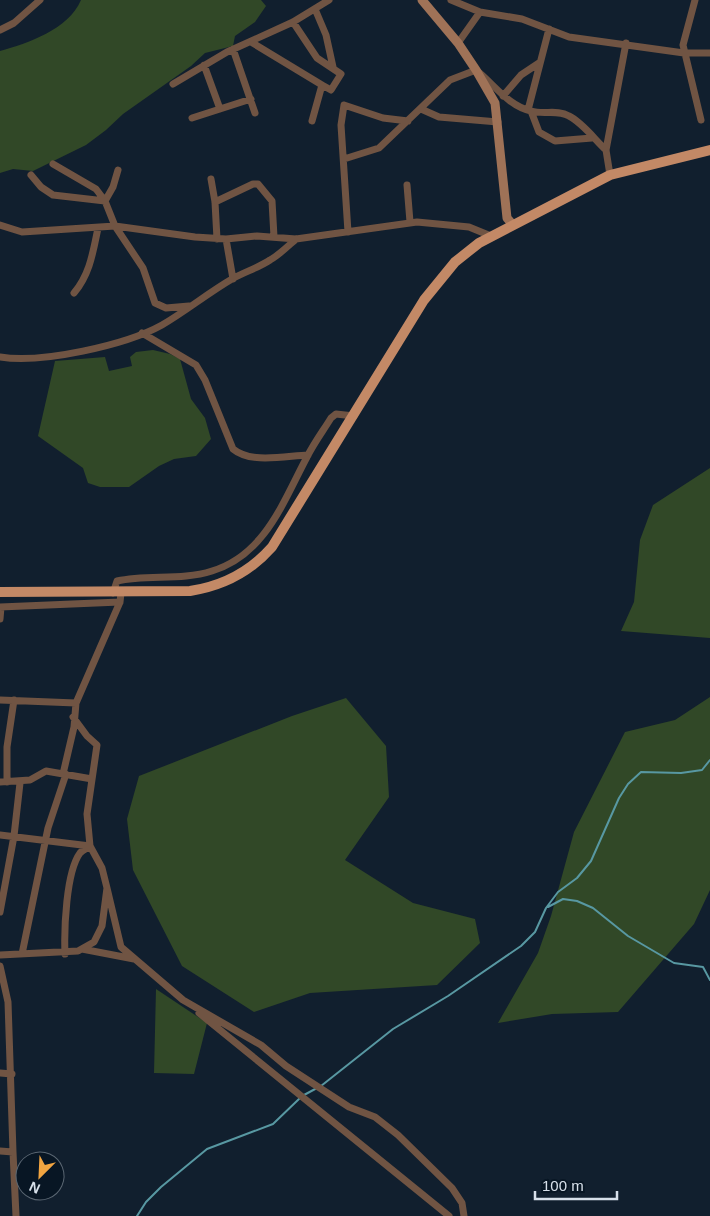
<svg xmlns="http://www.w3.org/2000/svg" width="710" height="1216" font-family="Helvetica,sans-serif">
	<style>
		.green { fill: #314827 }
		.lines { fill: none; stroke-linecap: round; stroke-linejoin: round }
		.stream { stroke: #5898a2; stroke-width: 2 }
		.street { stroke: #705443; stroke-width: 7 }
		.secondary { stroke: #9f7257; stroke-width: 9 }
		.primary { stroke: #c38966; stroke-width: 10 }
	</style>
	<rect width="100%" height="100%" fill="#111f2e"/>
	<!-- green -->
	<path class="green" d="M81,0H261L266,6L255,22L235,36L233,46L205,53L191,66L123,114L106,130L86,145L33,171L13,169L0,173V51C28,43 68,30 81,0Z
		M153,350L170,354L180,359L191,399L205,418L211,439L196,456L174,459L159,466L129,487H100L88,483L83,468L38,436L55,361L105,357L109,371L132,366L130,357L136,352Z
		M710,468V638L621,631L634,602L640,540L653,505Z
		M710,697V890L694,924L618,1012L552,1014L498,1023L538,953L551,916L574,832L625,732L675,720Z
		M346,698L386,746L389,797L345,860L413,903L475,919L480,943L437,985L310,993L254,1012L182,966L133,870L127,819L139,776L292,716Z
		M156,989L207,1023L194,1074L154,1073Z"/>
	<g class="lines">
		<!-- stream -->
		<path class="stream" d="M548,907L563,899L577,901L593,908L628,936L674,963L703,967L710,980
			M321,1086L393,1029L448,996L521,946L535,932L546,908L558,892L577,878L591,861L619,798L628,784L641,772L681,773L702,770L710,760
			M304,1095L317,1088
			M137,1216L146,1202L161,1187L207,1149L273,1124L300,1098"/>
		<!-- street -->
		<path class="street" d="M451,0L480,12L522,19L569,37L684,53H710
			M695,0L683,45L701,120
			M315,9L326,35L333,67
			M293,22L317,58L341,74L331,90L322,85
			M0,30L14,23L40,0
			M251,42L322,85L312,121
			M458,43L480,12
			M233,49L255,113
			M204,65L220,109
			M173,84L227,52L293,22L329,0
			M503,96L521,75L539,63
			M421,109L439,117L498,122
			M528,110L549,29
			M531,111L539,132L555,141L592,138
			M192,118L251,99
			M344,159L379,148L450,80L476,70C494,84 508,106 531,111C544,115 557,109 569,116C583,123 595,140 606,150
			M53,164L96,189L105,201L115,226L143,268L155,303L166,308L189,306
			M31,175L41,187L53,195L105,201L113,187L118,170
			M610,175L606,150L626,43
			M211,179L215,202L217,239
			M407,185L410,222
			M215,202L253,184H258L272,201L274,237
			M0,225L22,232L115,226L195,237L226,239L257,236L296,239L417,222L469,227L491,236
			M348,232L341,125L344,105L383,118L408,121
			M226,239L233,279
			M74,293C90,274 93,252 98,228
			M142,333L196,365L205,380L233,449C251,464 285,456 308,455
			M0,357C41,364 126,345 162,325C186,311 208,293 232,279C244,272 258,268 270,260C279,255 288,246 296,239
			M113,593L117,581C148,574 181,581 212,571C265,555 283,502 307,457C314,443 323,431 331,418L336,414L354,416
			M0,607L120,602
			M0,619L1,607
			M0,700L76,703
			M63,774L74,727L76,703L120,602L121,593
			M0,782L30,780L46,771L92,779
			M7,782V747L14,700
			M0,835L90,846
			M107,888L121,947L183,1000L261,1045L286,1066L349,1107L375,1117L398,1135L452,1188L462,1203L464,1216
			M0,912L14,836L20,783
			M82,949L134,959
			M22,954L48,828L66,774
			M65,954C64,930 66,872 80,853C82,851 87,848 90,846
			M0,955L78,951L94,942L102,926L107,888L102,868L90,846L87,814L97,745L87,736L73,717
			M0,966L8,1002L13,1152L0,1151
			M199,1013L449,1216
			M0,1073L12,1074
			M13,1152L16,1216"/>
		<!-- secondary -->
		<path class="secondary" d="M422,0L458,43L476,70L495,103L507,218L513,225"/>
		<!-- primary -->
		<path class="primary" d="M0,592L190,591C223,586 250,572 272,547L424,300L455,262L479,243L610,175L710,150"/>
	</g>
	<!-- north arrow -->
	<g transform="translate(40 1176) rotate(204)"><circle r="24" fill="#081624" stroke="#5b6773"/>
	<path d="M0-4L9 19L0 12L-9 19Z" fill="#f2a541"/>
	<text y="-8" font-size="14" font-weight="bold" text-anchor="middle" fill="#d7e0ea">N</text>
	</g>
	<!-- scale -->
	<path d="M535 1191v8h82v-8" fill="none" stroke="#d7e0ea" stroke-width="2.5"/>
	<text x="542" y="1191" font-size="15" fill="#d7e0ea" stroke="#081624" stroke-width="4" paint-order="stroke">100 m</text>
</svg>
